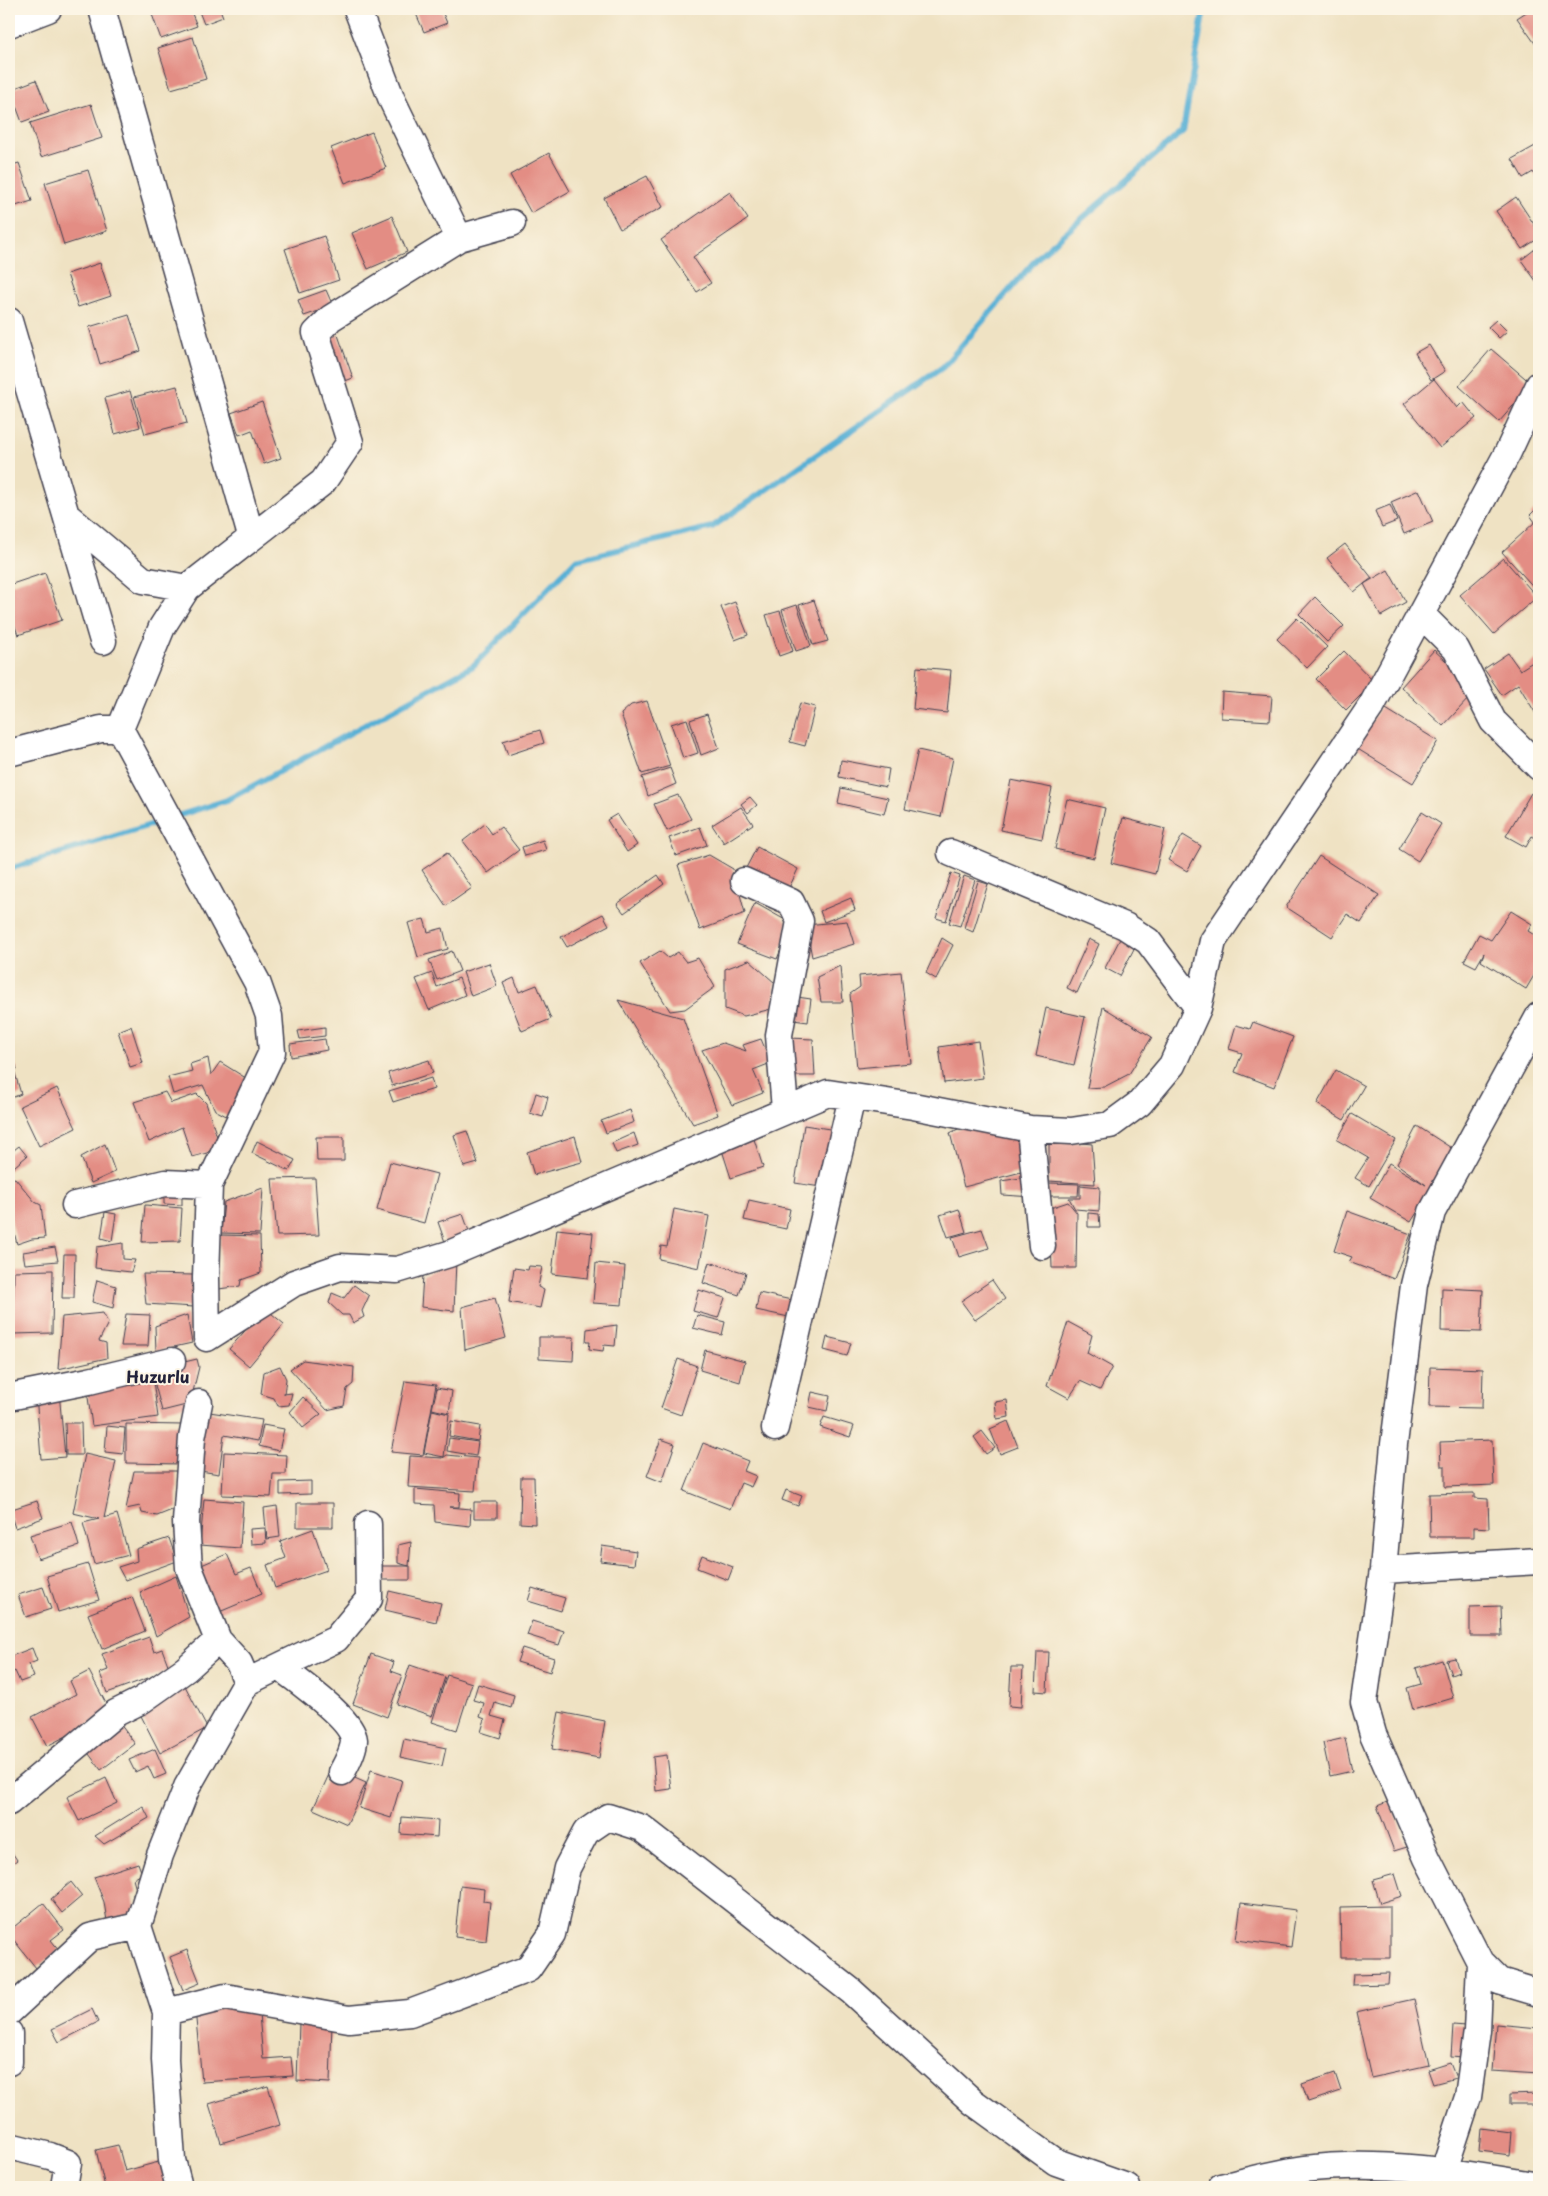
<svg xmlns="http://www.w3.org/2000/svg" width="1548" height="2196" font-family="'Playpen Sans',sans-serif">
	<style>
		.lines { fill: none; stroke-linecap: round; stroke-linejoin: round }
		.stream { stroke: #58b0d5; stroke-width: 6 }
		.building { fill: #e38d84 }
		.minor-casing { stroke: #413f4f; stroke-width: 29 }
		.minor { stroke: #fff; stroke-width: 26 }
		.labels { text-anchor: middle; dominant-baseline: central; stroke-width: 4; stroke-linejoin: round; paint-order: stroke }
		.quarter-label { font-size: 16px; font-weight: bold; fill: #22223b; stroke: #fcf5e5 }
	</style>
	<rect width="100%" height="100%" fill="#fcf5e5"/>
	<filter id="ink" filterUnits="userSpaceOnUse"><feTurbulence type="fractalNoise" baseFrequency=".02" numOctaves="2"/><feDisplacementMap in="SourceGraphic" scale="10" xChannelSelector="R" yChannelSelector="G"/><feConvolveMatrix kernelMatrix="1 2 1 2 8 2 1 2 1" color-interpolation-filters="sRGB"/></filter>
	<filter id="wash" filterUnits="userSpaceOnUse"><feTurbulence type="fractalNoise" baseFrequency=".0096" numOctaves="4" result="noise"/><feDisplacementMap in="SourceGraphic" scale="20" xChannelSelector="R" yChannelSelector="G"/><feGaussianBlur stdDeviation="1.12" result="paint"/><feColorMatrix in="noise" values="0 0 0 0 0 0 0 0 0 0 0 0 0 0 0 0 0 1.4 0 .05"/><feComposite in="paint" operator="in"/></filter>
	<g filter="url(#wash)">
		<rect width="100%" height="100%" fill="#efe2c3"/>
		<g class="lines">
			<!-- stream -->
			<path class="stream" d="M174,817L227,800L473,666L576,560L712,527L943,367L1040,255L1183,131L1204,9
				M9,869L163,821"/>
		</g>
		<g id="blocks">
			<!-- building -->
			<path class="building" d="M150,9H190L197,26L161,39Z
				M198,9H220L223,17L204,24Z
				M414,9H441L447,23L424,32Z
				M1531,9H1539V49L1517,18Z
				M193,37L206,79L171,89L158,48Z
				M36,80L49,112L22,122L10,90Z
				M91,104L102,138L41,157L30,123Z
				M372,132L386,168L345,183L331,148Z
				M1537,145L1539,150V182L1533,172L1523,178L1512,159Z
				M549,153L570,191L531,213L510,175Z
				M19,163L32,201L9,208V166Z
				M88,170L107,231L64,245L45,183Z
				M647,176L663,207L620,229L604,198Z
				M730,192L748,219L693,257L711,283L697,292L661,240Z
				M1516,197L1539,232V238L1522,249L1496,211Z
				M392,216L407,252L368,269L352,233Z
				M324,236L339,280L300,293L285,249Z
				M1539,246V285L1521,260Z
				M100,263L111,296L78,307L67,274Z
				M326,290L333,306L304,316L298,300Z
				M129,315L141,351L100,364L89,327Z
				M1496,320L1507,331L1499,338L1488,327Z
				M338,335L353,378L340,383L324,339Z
				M1429,345L1445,371L1431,380L1415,353Z
				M1491,349L1532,384L1499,422L1459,386Z
				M1434,379L1457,408L1463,402L1476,418L1440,448L1404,404Z
				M177,386L187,423L145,434L134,397Z
				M130,391L140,427L115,434L105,398Z
				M262,402L281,458L264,464L252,430L239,435L231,413Z
				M1419,490L1433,522L1404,534L1391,502Z
				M1390,505L1397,521L1382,527L1375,511Z
				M1539,506V593L1502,552L1535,522L1530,515Z
				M1345,544L1372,578L1364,584L1388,570L1406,602L1381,616L1364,584L1354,592L1327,558Z
				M1503,558L1537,597L1494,634L1460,595Z
				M45,573L62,620L18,635L9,609V585Z
				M1315,597L1344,626L1327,642L1299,614Z
				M814,600L828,641L813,645L799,605Z
				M735,602L748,635L735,640L721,607Z
				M797,605L811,646L796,651L782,610Z
				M780,611L793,651L779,656L766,615Z
				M1297,618L1327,647L1307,668L1277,639Z
				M1434,650L1468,681L1460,689L1470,697L1443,726L1401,687Z
				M1344,651L1374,682L1346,710L1316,679Z
				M1508,653L1520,670L1539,658V719L1518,684L1502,695L1484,669Z
				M917,667L951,670L947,713L913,709Z
				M1222,692L1272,696L1270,721L1221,718Z
				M647,701L670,766L642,774L621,714L631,705Z
				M800,703L815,707L805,746L790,742Z
				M1381,706L1438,741L1413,783L1356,748Z
				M707,714L719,748L701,755L690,720Z
				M687,719L698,753L683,758L671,724Z
				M540,730L544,743L508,755L503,741Z
				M918,750L953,758L941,817L905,809Z
				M841,760L889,769L886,787L839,777Z
				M670,768L676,784L648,796L642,777Z
				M1011,780L1052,788L1042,839L1001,830Z
				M841,788L888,798L884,814L838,803Z
				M1531,793L1539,797V840L1532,836L1526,847L1506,836Z
				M678,795L691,819L667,831L654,804Z
				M750,797L757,805L748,813L741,804Z
				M1067,799L1105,808L1094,858L1055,849Z
				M741,807L753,824L724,843L712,825Z
				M1422,812L1441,824L1418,861L1399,849Z
				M617,814L637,845L627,852L607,820Z
				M1123,818L1165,829L1155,874L1111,863Z
				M485,824L492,834L501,827L519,850L488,873L463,841Z
				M700,827L707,845L676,856L669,838Z
				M1183,835L1201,846L1187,871L1168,860Z
				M543,840L546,850L525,856L522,847Z
				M757,847L798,869L788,890L746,868Z
				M447,853L472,888L446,906L422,870Z
				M709,855L733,869L745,913L700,930L678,865Z
				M1319,856L1379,895L1361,923L1347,914L1332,937L1286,907Z
				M951,873L960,876L946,921L936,918Z
				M658,875L664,884L624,913L617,904Z
				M964,876L975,880L960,926L949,923Z
				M978,881L988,884L973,932L964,928Z
				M851,898L855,910L824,922L820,911Z
				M755,903L787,921L786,937L777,959L737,944Z
				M1511,911L1532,924L1528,931L1539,938V967L1526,989L1481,961L1484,953L1476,967L1464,961L1479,934L1491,940Z
				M603,914L609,925L567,947L561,937Z
				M424,919L428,932L443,928L448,949L418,957L408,923Z
				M847,921L854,944L812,957L806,925Z
				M1122,935L1137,943L1120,976L1105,968Z
				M942,938L953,945L936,979L926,973Z
				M1089,939L1099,944L1077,993L1067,988Z
				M452,951L460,971L437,980L429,960Z
				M660,951L668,958L678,952L686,962L698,958L715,987L685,1009L670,1011L640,963Z
				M749,960L775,983V1008L744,1016L725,1009V969Z
				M489,963L497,986L471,996L463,972Z
				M840,966L843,1002H821L817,977Z
				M901,972L911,1063L857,1068L850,994L860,987L859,976Z
				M432,973L437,987L459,978L465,995L429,1010L416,979Z
				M514,978L519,992L537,985L551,1019L522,1031L503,983Z
				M790,996L811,999L808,1022L786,1019Z
				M618,1000L683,1018L718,1115L693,1124Z
				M1103,1007L1152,1037L1129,1074L1104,1087L1087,1088Z
				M1046,1008L1085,1017L1074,1065L1036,1056Z
				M1253,1022L1293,1037L1274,1087L1235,1072L1242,1053L1229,1049L1236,1025L1250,1029Z
				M131,1026L143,1063L130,1067L118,1031Z
				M325,1027V1036L300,1039L298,1031Z
				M789,1038L813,1039L815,1076H790Z
				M325,1039L327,1050L291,1057L290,1044Z
				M761,1039L771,1063L753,1070L763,1093L732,1105L702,1050L723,1043L746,1051L743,1045Z
				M978,1041L983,1078L944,1083L939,1047Z
				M208,1058L211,1075L220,1062L249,1080L230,1118L215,1110L203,1085L173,1094L168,1077L192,1071L190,1064Z
				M14,1060L17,1069L14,1070L21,1094L9,1099V1061Z
				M429,1060L433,1073L392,1086L388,1073Z
				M1336,1070L1364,1086L1344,1120L1317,1104Z
				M431,1078L434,1089L393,1102L389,1091Z
				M57,1088L76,1128L39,1146L20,1106Z
				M165,1092L171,1103L197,1094L206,1103L219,1143L207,1153L192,1157L182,1127L149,1142L134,1102Z
				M536,1093L548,1097L543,1117L530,1113Z
				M630,1110L634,1122L606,1133L601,1121Z
				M1352,1114L1396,1140L1369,1186L1355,1178L1368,1158L1337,1140Z
				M968,1124L1017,1137L1025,1171L964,1187L950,1133Z
				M804,1125L836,1130L827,1188L795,1183Z
				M1417,1126L1456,1151L1411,1222L1370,1198L1389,1163L1426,1185L1397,1164Z
				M467,1131L478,1163L464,1167L454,1135Z
				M634,1133L638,1145L616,1153L612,1143Z
				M752,1133L763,1167L731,1178L720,1144Z
				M575,1136L582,1162L534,1175L527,1152Z
				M316,1137H344V1161H317Z
				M1049,1140L1092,1144L1095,1184L1049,1181Z
				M257,1141L295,1160L289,1171L252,1153Z
				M105,1144L115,1172L91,1183L81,1157Z
				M19,1146L27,1156L9,1171V1154Z
				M390,1162L437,1174L424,1223L377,1210Z
				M15,1178L35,1202L41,1205L45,1238L32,1239L17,1244L9,1212V1180Z
				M315,1178L319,1235L277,1236L272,1179Z
				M1021,1178L1032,1181L1033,1197L1002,1195L1001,1181Z
				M1049,1183L1079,1184L1078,1196H1047Z
				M164,1185L182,1186V1205L164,1204Z
				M1080,1185L1100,1187L1099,1211L1075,1209L1069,1198H1080Z
				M263,1188L260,1234L221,1233L224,1202Z
				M749,1200L790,1209L786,1229L744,1220Z
				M1068,1202L1077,1213L1076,1268H1052L1050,1208Z
				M145,1205L182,1208L180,1241L142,1242Z
				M674,1209L709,1216L699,1268L659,1259L661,1246L667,1247Z
				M959,1209L966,1232L948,1237L940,1215Z
				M1347,1211L1411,1234L1394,1279L1349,1262L1352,1257L1334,1251Z
				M105,1212L116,1214L112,1241L101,1238Z
				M1088,1213L1099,1214L1100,1227H1088Z
				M463,1214L470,1234L445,1242L438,1222Z
				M557,1229L593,1233L588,1278L552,1274Z
				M982,1229L989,1248L959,1257L952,1237Z
				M220,1235L260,1236L261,1273L241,1280L240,1286L219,1289Z
				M123,1243V1259L135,1260L131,1272L95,1268L97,1247Z
				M55,1247L58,1261L25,1264L23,1252Z
				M64,1254H75L74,1298H62Z
				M456,1260L454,1311L421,1307L423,1275Z
				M709,1262L746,1273L739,1295L703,1283Z
				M596,1263L625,1266L622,1305L593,1303Z
				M529,1266L542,1267L538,1287L544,1290L540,1308L509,1302L514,1268L528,1270Z
				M53,1270L52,1333L13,1334L14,1271Z
				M143,1274L194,1275V1307L146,1304Z
				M97,1280L116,1286L113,1308L92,1302Z
				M992,1280L1005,1299L975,1320L961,1301Z
				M354,1285L369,1296L362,1311L364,1317L353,1323L349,1315H342L329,1303L332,1293L344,1298Z
				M1442,1288L1483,1290L1481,1332L1441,1331Z
				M699,1290L725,1298L718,1318L693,1311Z
				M759,1293L801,1302L798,1319L756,1310Z
				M495,1298L506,1338L465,1350L462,1307Z
				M265,1308L284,1324L249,1366L229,1349Z
				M103,1313L108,1323L99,1341L106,1343L107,1358L58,1369L62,1317Z
				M126,1314L150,1315L148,1346H121Z
				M187,1315L192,1343L156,1351L155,1326Z
				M697,1315L725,1322L722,1335L693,1328Z
				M1068,1322L1092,1335L1087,1353L1112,1367L1100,1390L1080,1381L1069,1398L1047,1386Z
				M617,1325L615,1346L604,1345L603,1351L589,1349L590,1342H586L587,1329Z
				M539,1337H574L573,1361L539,1359Z
				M827,1337L851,1343L847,1356L824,1350Z
				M705,1350L745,1361L740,1382L700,1370Z
				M197,1359L199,1367L190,1404L162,1411L151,1370Z
				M678,1359L697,1366L681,1415L661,1408Z
				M303,1360L354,1367L353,1384L347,1389L344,1406L327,1410L290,1369Z
				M280,1366L286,1379L284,1394L292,1393L289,1405L278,1406L274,1398L261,1394L264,1372Z
				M1430,1367L1483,1369L1482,1408L1429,1407Z
				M152,1374L158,1417L92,1426L86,1383Z
				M405,1381L436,1385L423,1455L391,1452Z
				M437,1388L452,1391L449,1413L432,1409Z
				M59,1392L65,1457L41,1459L36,1394Z
				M812,1392L830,1396L827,1411L809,1407Z
				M303,1397L321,1414L303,1428L290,1412Z
				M1007,1400L1009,1417L997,1419L995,1402Z
				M432,1410L449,1414L444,1457L424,1453Z
				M203,1411L262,1420L258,1441L224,1435L219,1474L194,1470Z
				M824,1417L854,1426L850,1437L820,1427Z
				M451,1421L480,1426L478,1441L449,1436Z
				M1008,1421L1018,1447L1000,1454L990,1429Z
				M65,1423H81L82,1455H66Z
				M126,1424L183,1425L182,1464L126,1463Z
				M263,1425L284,1429L279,1451L259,1446Z
				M107,1426L125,1428L123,1454L105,1452Z
				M982,1431L995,1448L986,1454L974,1437Z
				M449,1438L478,1442L476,1456L447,1451Z
				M661,1439L675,1444L662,1482L647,1476Z
				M1492,1440L1494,1485L1445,1487V1466H1441L1440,1442Z
				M703,1443L748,1461L744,1471L756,1476L751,1487L741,1483L730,1509L684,1491Z
				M224,1452L287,1455L286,1474H273L271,1497L222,1495Z
				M85,1454L116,1461L104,1518L117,1514L129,1555L94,1564L83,1523L99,1519L73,1513Z
				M447,1455L478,1458L475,1491L408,1487L410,1456L443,1458Z
				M134,1471H176L177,1508L157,1516L142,1513L140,1506L126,1509Z
				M521,1477H534L535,1524L520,1523Z
				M311,1481V1494L280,1495V1482Z
				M415,1489L460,1493L459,1507H449L471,1509L470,1526L435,1522L434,1505L415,1504Z
				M786,1490L802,1496L798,1506L782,1500Z
				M1474,1493V1498L1488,1499L1489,1528L1474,1527V1537H1430L1429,1494Z
				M204,1499L243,1502L240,1548L200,1545Z
				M37,1501L43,1518L15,1528L9,1510Z
				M474,1502H497V1518H474Z
				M297,1503H333V1527H297Z
				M277,1506L280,1537L267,1539L264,1508Z
				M72,1522L79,1546L38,1559L30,1535Z
				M265,1528L266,1543L251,1544L250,1529Z
				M313,1529L327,1570L275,1588L267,1565L286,1558L280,1541Z
				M169,1538L177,1561L125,1580L118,1567L137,1561L136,1549Z
				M411,1542L409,1566L398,1563V1545Z
				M602,1546L636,1551L634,1565L600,1561Z
				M227,1554L236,1574L251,1568L262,1594L217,1613L197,1567Z
				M702,1555L733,1567L728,1580L697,1568Z
				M88,1564L99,1600L58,1612L47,1576Z
				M379,1566H410V1580H380Z
				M176,1576L189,1617L156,1636L140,1592Z
				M43,1587L51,1609L26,1617L18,1595Z
				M532,1588L565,1598L561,1611L528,1601Z
				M389,1591L441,1603L436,1622L385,1610Z
				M132,1597L145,1631L102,1649L88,1614Z
				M1501,1606L1502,1636H1470V1607Z
				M532,1621L564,1631L559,1645L527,1635Z
				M149,1637L154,1652L162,1649L170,1670L107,1693L100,1673L108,1670L102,1654Z
				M32,1648L37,1661L29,1664L34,1677L20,1682L15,1671L9,1674V1657Z
				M522,1648L554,1658L550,1672L517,1662Z
				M1037,1652H1049L1047,1692L1035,1691Z
				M371,1654L394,1662L391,1671L402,1675L387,1717L353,1704Z
				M1455,1658L1459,1672L1451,1675L1446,1660Z
				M1442,1660L1453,1698L1413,1710L1407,1688L1421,1684L1416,1668Z
				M410,1665L445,1677L432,1716L397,1704Z
				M1011,1667H1023L1021,1707L1009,1706Z
				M89,1671L111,1713L47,1746L32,1717L76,1694L70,1681Z
				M447,1675L472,1683L457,1730L432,1722Z
				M183,1682L207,1728L160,1753L136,1706Z
				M478,1684L514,1695L511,1708L495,1703L491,1716L505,1720L500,1738L481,1732L485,1719L480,1717L484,1703L473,1700Z
				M559,1712L605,1721L599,1758L552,1749Z
				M120,1724L135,1744L101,1770L86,1750Z
				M1345,1738L1352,1771L1330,1776L1323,1743Z
				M404,1739L446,1748L442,1766L400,1757Z
				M155,1749L166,1774L154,1779L148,1766L135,1772L129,1760Z
				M667,1755L671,1789L656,1791L653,1757Z
				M332,1768L366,1783L347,1824L313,1809Z
				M371,1770L402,1780L391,1818L359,1808Z
				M106,1778L117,1803L79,1821L67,1797Z
				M1390,1801L1407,1847L1394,1851L1377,1806Z
				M143,1806L149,1818L104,1844L95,1836Z
				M402,1817L438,1820L437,1837L401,1834Z
				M9,1848L17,1860L9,1866Z
				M138,1863L142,1874L133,1879L137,1893L133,1894L136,1912L107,1921L104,1902L94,1877Z
				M1395,1874L1402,1896L1380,1903L1373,1880Z
				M71,1882L82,1896L62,1913L51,1899Z
				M460,1886L484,1889L483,1901L490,1902L486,1941L455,1937Z
				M43,1903L64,1930L51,1940L59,1950L36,1968L9,1934V1931Z
				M1241,1903L1296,1910L1291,1947L1236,1940Z
				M1390,1906V1958H1341L1340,1907Z
				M187,1950L200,1983L183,1990L170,1957Z
				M1389,1973L1388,1984L1352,1985L1353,1974Z
				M1414,1999L1429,2065L1371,2078L1356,2012Z
				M258,2003L263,2059L291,2057L293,2076L202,2082L195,2009Z
				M92,2009L98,2022L59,2042L52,2029Z
				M299,2023H332L330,2083L297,2081Z
				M1496,2024L1539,2028V2074L1492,2071Z
				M1453,2025L1465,2026L1463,2058L1451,2057Z
				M1450,2063L1456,2078L1433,2084L1428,2070Z
				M1335,2073L1341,2091L1308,2102L1302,2084Z
				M268,2086L280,2125L221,2143L209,2104Z
				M1539,2094V2105H1509V2095Z
				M1481,2128L1512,2132L1510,2155L1479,2151Z
				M118,2145L125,2171L166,2160L172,2183L156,2187H105L96,2150Z"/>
		</g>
	</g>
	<g filter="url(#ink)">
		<use href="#blocks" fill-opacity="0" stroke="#413f4f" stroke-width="1"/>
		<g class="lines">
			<defs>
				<path id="minor" d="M102,9L251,536
					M357,9L392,100L459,238
					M9,24L48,9
					M9,321L103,641
					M66,515L143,580L187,588
					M1422,615L1456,649L1493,721L1539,767
					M120,729L162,627L187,588L323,482L350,442L316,333L331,318L459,238L512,223
					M120,729L257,982L269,1016L272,1052L209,1185L206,1278L207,1338
					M9,753L101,729H120
					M951,853L1125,926L1148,941L1198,1008
					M744,881L791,902L800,921L779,1035L785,1110
					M1539,1016L1432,1212L1414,1285L1394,1444L1383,1570L1364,1702L1373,1734L1427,1858L1480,1962L1499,1981L1539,1993
					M1030,1129L1042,1246
					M75,1205L165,1183L209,1185
					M207,1338L294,1283L340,1267L397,1270L449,1254L828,1093L913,1106L1030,1129L1071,1131L1110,1125L1140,1103L1172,1065L1198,1008L1213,941L1372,705L1508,452L1539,385
					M9,1397L89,1381L172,1361
					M775,1428L852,1097
					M1383,1570L1539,1561
					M280,1667C298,1682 352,1718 354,1740C354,1750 347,1763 342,1772
					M247,1682L336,1639L369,1599L368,1524
					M9,1802L116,1713L142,1700L186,1669L218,1640
					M9,2012L90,1937L138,1926
					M166,2012L225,1997L349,2019L410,2013L528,1969L552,1934L567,1868L586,1832L608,1817L642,1828L851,1991L973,2102L1056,2162L1127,2187
					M9,2033V2062
					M9,2146L50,2156L68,2163L64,2187
					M1444,2170L1468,2097L1477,2031L1480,1962
					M179,2187L172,2160L165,2060L166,2012L138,1926L160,1855L187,1787L247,1682L239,1663L218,1640L189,1568L186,1522L192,1438L199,1403
					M1221,2187C1248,2181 1276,2173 1304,2169C1383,2159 1462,2173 1539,2186"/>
			</defs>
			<!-- minor casing -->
			<use href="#minor" class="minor-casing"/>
			<!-- minor -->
			<use href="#minor" class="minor"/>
		</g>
	</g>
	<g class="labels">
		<!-- quarter labels -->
		<g class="quarter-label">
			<text x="158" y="1376">Huzurlu</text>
		</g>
	</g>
	<!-- margin -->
	<rect width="1548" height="2196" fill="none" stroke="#fcf5e5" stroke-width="30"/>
</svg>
